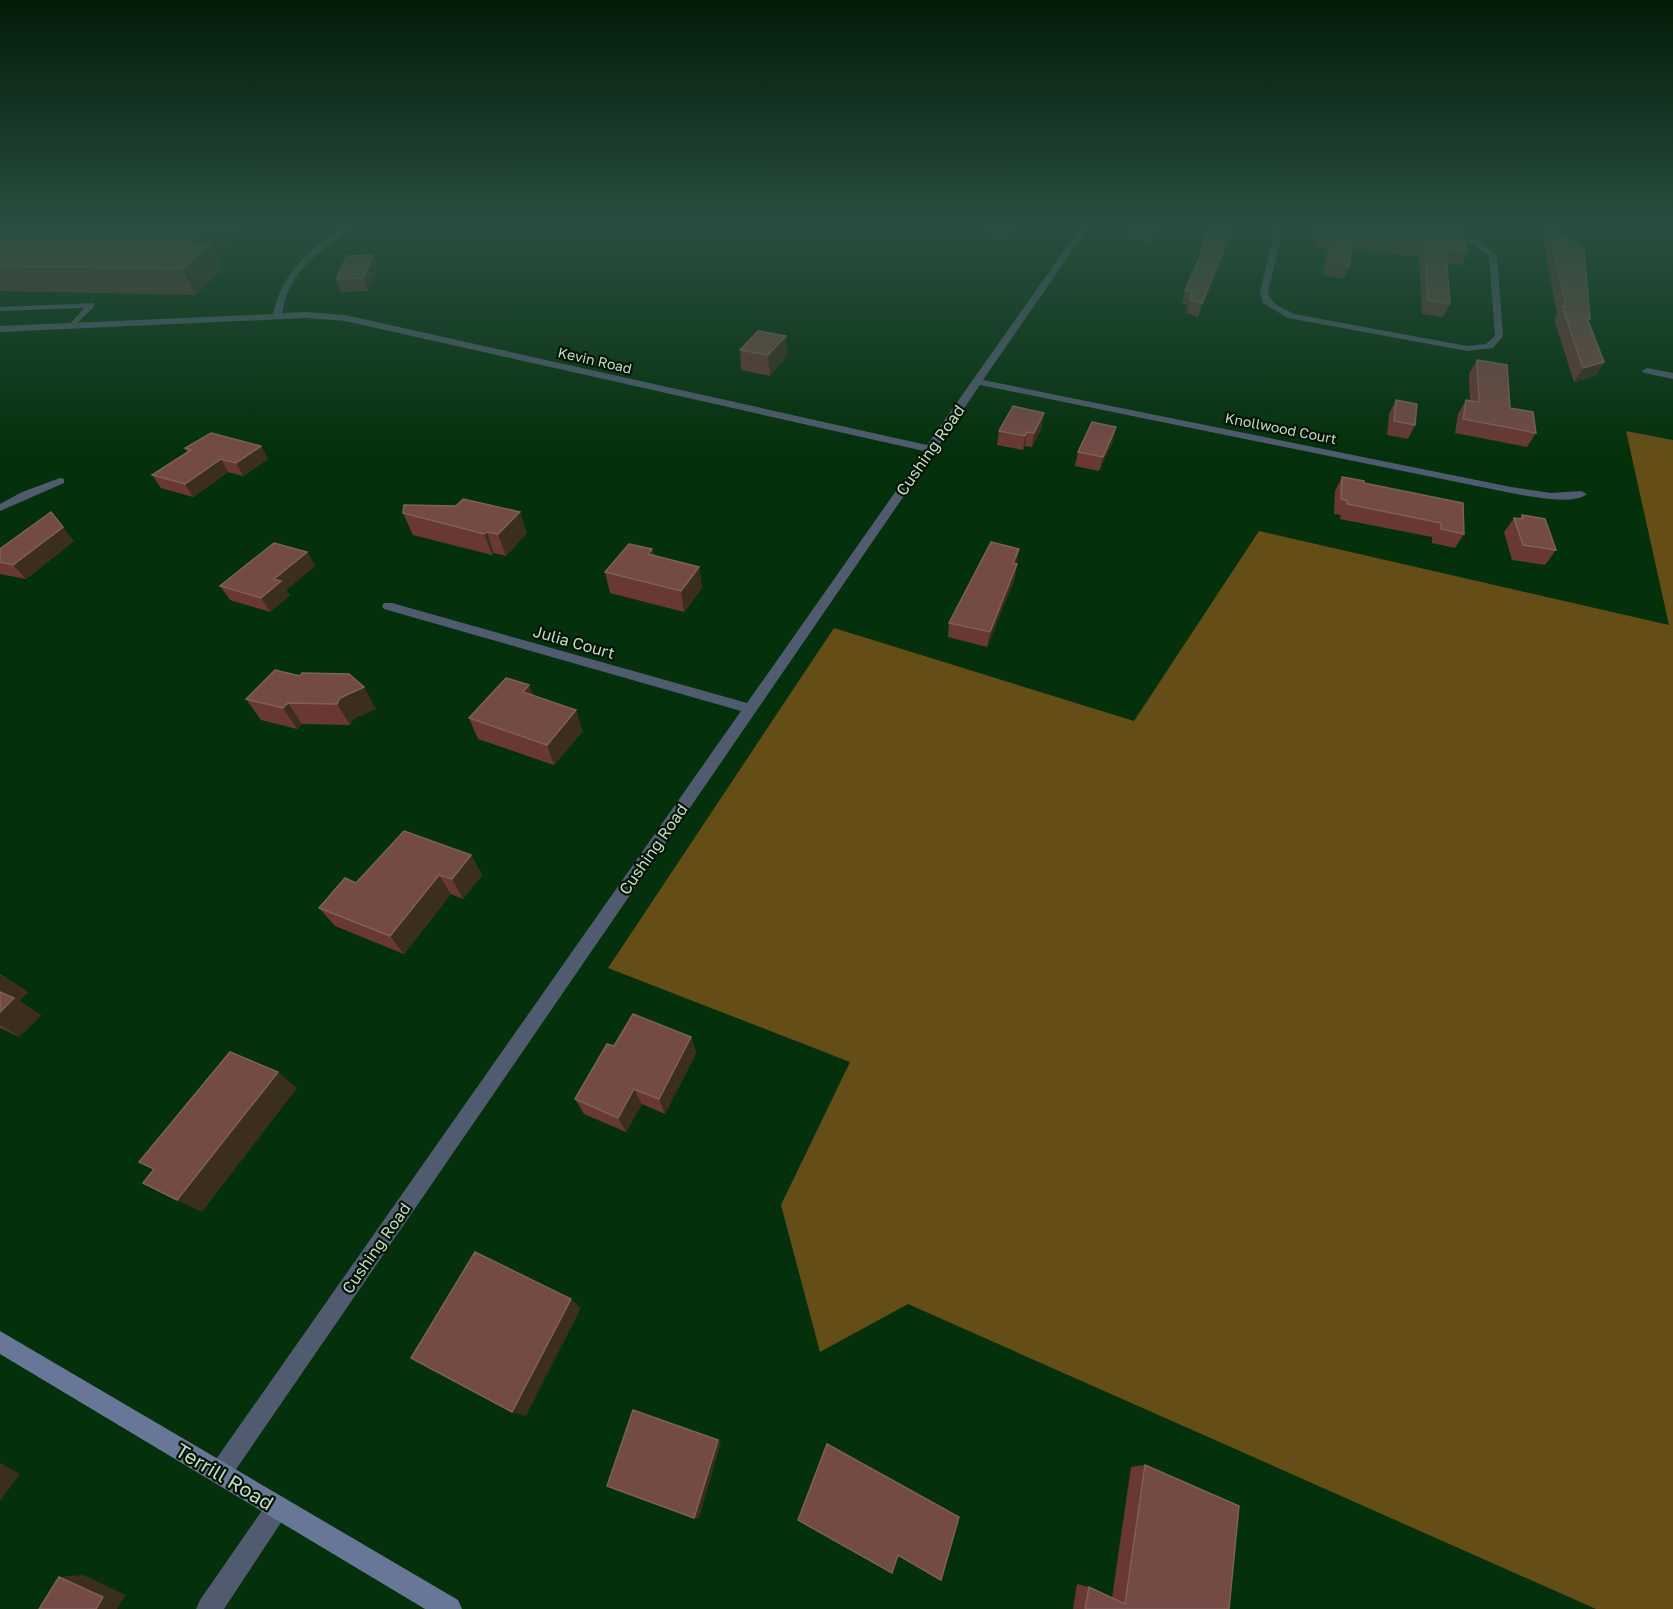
<svg xmlns="http://www.w3.org/2000/svg" width="1673" height="1609" font-family="'Golos Text',sans-serif">
	<style>
		.forest { fill: #644d16 }
		.lines { fill: none; stroke-linecap: round; stroke-linejoin: round }
		.lane { fill: #515b6f; fill-rule: evenodd }
		.street { fill: #515b6f; fill-rule: evenodd }
		.secondary { fill: #687798; fill-rule: evenodd }
		.wall { fill: #693834 }
		.shaded-wall { fill: #3c2e1d }
		.building { fill: #734a44; stroke: #7f6058; stroke-width: 1.5 }
		.labels { text-anchor: middle; dominant-baseline: central; stroke-width: 4.5; stroke-linejoin: round; paint-order: stroke }
		.far-street-label { font-size: 14px; fill: #c4dbc5; stroke: #041506 }
		.street-label { font-size: 16px; fill: #c4dbc5; stroke: #041506 }
		.near-street-label { font-size: 20px; fill: #c4dbc5; stroke: #041506 }
	</style>
	<rect width="100%" height="100%" fill="#04310c"/>
	<!-- forest -->
	<path class="forest" d="M1626,431L1673,440V1609H1596L908,1304L820,1352L781,1205L850,1062L608,968L834,628L1134,721L1259,531L1669,625Z"/>
	<g class="lines">
		<!-- lane -->
		<path class="lane" d="M94,303V307L73,327L69,325L84,308L0,311V307Z"/>
		<!-- street -->
		<path class="street" d="M345,225H355C320,255 292,263 282,313L306,312L345,315L927,445L1082,225H1090L983,380L1511,487L1551,493L1581,491L1587,494C1572,506 1529,496 1511,493L980,385L228,1481L220,1485L212,1481L208,1473L212,1465L741,711L384,609L382,606L384,603H392L747,703L924,451L345,321L306,318L0,332V326L273,314C282,272 311,247 345,225Z
			M1276,225H1284L1268,292C1271,305 1283,308 1294,314L1467,346L1486,344L1495,336L1489,256L1473,244L1440,236L1444,234L1478,240L1497,255L1503,336L1493,348L1467,351L1288,318L1263,303L1260,292Z
			M1647,368L1673,373V379L1644,373L1642,371Z
			M60,478L64,479V483L0,511V504L22,492Z
			M278,1495L286,1499L290,1507L286,1515L224,1609H196L200,1600L270,1499Z"/>
		<!-- secondary -->
		<path class="secondary" d="M0,1331L458,1600L462,1609H425L0,1354Z"/>
	</g>
	<!-- wall -->
	<path class="wall" d="M0,225L61,226L247,225L216,254L223,268L196,295L0,291Z
		M986,225H1022L1009,241L985,237Z
		M1128,225H1165L1152,242L1125,238Z
		M1201,225H1234L1230,237L1198,317L1186,313L1188,305L1182,304L1185,291L1199,259L1207,226Z
		M1312,225H1451L1450,228L1468,252L1462,265L1447,263L1450,304L1443,317L1422,314L1419,257L1352,249L1349,266L1344,279L1322,275L1328,249L1314,247Z
		M1549,227L1590,319L1588,322L1604,362L1595,376L1574,382L1554,319L1557,314L1543,239Z
		M378,268L368,291L341,292L336,279Z
		M786,336L787,356L770,376L741,370L740,350Z
		M1477,360L1510,408L1536,433L1527,447L1455,433L1458,414L1466,400L1470,401L1469,374Z
		M1396,400L1415,425L1408,439L1387,435L1389,414Z
		M1042,427L1032,447L1025,446L1023,450L997,445L999,431Z
		M1116,427L1113,441L1099,471L1075,466L1078,452Z
		M261,446L268,459L243,476L228,472L193,497L161,488L152,475L187,452L185,448Z
		M1342,477L1364,483L1464,534L1455,548L1432,543V537L1340,519L1341,515L1334,514L1335,491Z
		M403,513L527,533L506,556L494,553L492,555L413,535Z
		M1522,515L1556,550L1545,565L1512,560L1504,532L1514,518H1520Z
		M74,541L26,579L0,574V549Z
		M652,549L654,556L699,567L702,588L684,612L610,593L605,572Z
		M307,552L315,566L286,590L290,595L270,612L230,600L220,586Z
		M1016,564H1017L1015,578L987,647L948,637L949,623Z
		M275,670L376,709L353,719L350,725L302,724L297,729L261,720L246,699Z
		M529,685L533,695L583,731L554,765L478,739L469,718Z
		M471,855L482,875L463,899L451,894L404,954L335,926L319,908L356,883Z
		M0,974L28,992L19,1001L41,1015L19,1037L1,1028L0,1029Z
		M691,1037L696,1053L665,1114L642,1104L626,1132L584,1114L575,1099L614,1046Z
		M1145,1465L1229,1609H1073L1077,1584L1089,1587L1112,1598L1131,1467Z"/>
	<!-- shaded-wall -->
	<path class="shaded-wall" d="M208,225H247L216,254L223,268L196,295L182,269L188,243Z
		M1014,225H1022L1009,241L1011,229Z
		M1159,225H1165L1152,242L1155,230Z
		M1234,225L1230,237L1198,317L1202,303Z
		M373,255L378,268L368,291L363,278Z
		M786,336L787,356L770,376L768,355Z
		M1604,362L1595,376L1574,382L1583,368Z
		M1044,413L1042,427L1032,447L1034,433Z
		M1116,427L1113,441L1099,471L1103,457Z
		M1027,432L1025,446L1023,450L1025,436Z
		M261,446L268,459L243,476L236,463Z
		M221,459L228,472L193,497L185,484Z
		M51,512L74,541L26,579L13,565Z
		M520,512L527,533L506,556L498,534Z
		M487,532L494,553L492,555L484,534Z
		M652,549L656,571L648,554Z
		M1019,549L1017,563L1010,577L1013,563Z
		M307,552L315,566L286,590L290,595L270,612L261,598L274,579Z
		M1017,564L1015,578L987,647L990,632Z
		M699,567L702,588L684,612L681,591Z
		M529,685L537,706L523,692Z
		M364,687L376,709L353,719L350,725L337,704L340,698Z
		M288,703L302,724L297,729L283,708Z
		M576,710L583,731L554,765L547,745Z
		M471,855L482,875L463,899L452,879Z
		M439,875L451,894L404,954L390,936Z
		M1,975L28,992L19,1001L41,1015L19,1037L0,1025V976Z
		M691,1037L696,1053L665,1114L659,1099Z
		M278,1072L297,1088L202,1212L177,1200Z
		M634,1089L642,1104L626,1132L618,1118Z
		M571,1299L581,1308L526,1416L512,1412Z
		M718,1440L721,1442L699,1518H694Z
		M0,1463L20,1474L0,1501Z
		M83,1575L126,1595L117,1609H96L59,1577Z"/>
	<!-- building -->
	<path class="building" d="M0,225H208L188,243H211L182,269L0,266Z
		M991,225H1014L1011,229Z
		M1129,225H1159L1155,230Z
		M1208,225H1234L1202,303L1190,300L1192,292L1185,291L1200,256Z
		M1318,225H1433L1460,229L1468,252L1446,250L1450,304L1428,300L1425,244L1355,236L1349,266L1327,262L1333,236L1319,235Z
		M1549,227L1584,249L1590,319L1587,318L1604,362L1583,368L1562,306H1566Z
		M373,255L363,278L336,279L347,256Z
		M758,331L786,336L768,355L740,350Z
		M1477,360L1507,365L1510,408L1533,412L1536,433L1463,419L1466,400L1479,402Z
		M1396,400L1417,404L1415,425L1394,421Z
		M1013,406L1044,413L1034,433L1027,432L1025,436L999,431Z
		M1092,422L1116,427L1103,457L1078,452Z
		M211,433L261,446L236,463L221,459L185,484L152,475L191,450L185,448Z
		M1342,477L1364,481V483L1463,503L1464,534L1441,529V523L1347,504L1348,501L1341,499Z
		M463,499L520,512L498,534L487,532L484,534L403,513L404,505L456,506Z
		M51,512L63,527L13,565L0,562V549Z
		M1522,515L1545,519L1556,550L1523,545L1514,518L1523,519Z
		M991,542L1019,549L1013,563L1017,564L990,632L949,623Z
		M274,543L307,552L274,579L281,581L261,598L220,586Z
		M629,544L652,549L648,554L699,567L681,591L605,572Z
		M275,670L300,676L302,673L349,674L364,687L340,698L337,704L288,703L283,708L246,699Z
		M506,678L529,685L523,692L576,710L547,745L469,718Z
		M404,831L471,855L452,879L439,875L390,936L319,908L345,878L356,883Z
		M0,992L14,998L0,1012Z
		M633,1014L691,1037L659,1099L634,1089L618,1118L575,1099L607,1044L614,1046Z
		M230,1052L278,1072L177,1200L143,1183L154,1169L139,1162Z
		M475,1252L571,1299L512,1412L411,1358Z
		M633,1410L718,1440L694,1518L607,1486Z
		M827,1444L959,1517L941,1580L898,1555L892,1573L798,1520Z
		M1145,1465L1239,1506L1229,1609H1085L1089,1587L1125,1604Z
		M59,1577L103,1597L96,1609H39Z"/>
	<!-- sky -->
	<linearGradient id="sky" x2="0" y2="1"><stop stop-color="#021b07"/><stop offset="0.5" stop-color="#294e40"/><stop offset="1" stop-color="#294e40" stop-opacity="0"/></linearGradient>
	<rect width="1673" height="451" fill="url(#sky)"/>
	<g class="labels">
		<!-- far-street labels -->
		<g class="far-street-label">
			<text transform="translate(595 360) rotate(13)">Kevin Road</text>
			<text transform="translate(1281 428) rotate(11)">Knollwood Court</text>
		</g>
		<!-- street labels -->
		<g class="street-label">
			<text transform="translate(930 450) rotate(-55)">Cushing Road</text>
			<text transform="translate(574 642) rotate(16)">Julia Court</text>
			<text transform="translate(653 849) rotate(-55)">Cushing Road</text>
			<text transform="translate(376 1248) rotate(-55)">Cushing Road</text>
		</g>
		<!-- near-street labels -->
		<g class="near-street-label">
			<text transform="translate(225 1476) rotate(31)">Terrill Road</text>
		</g>
	</g>
</svg>
